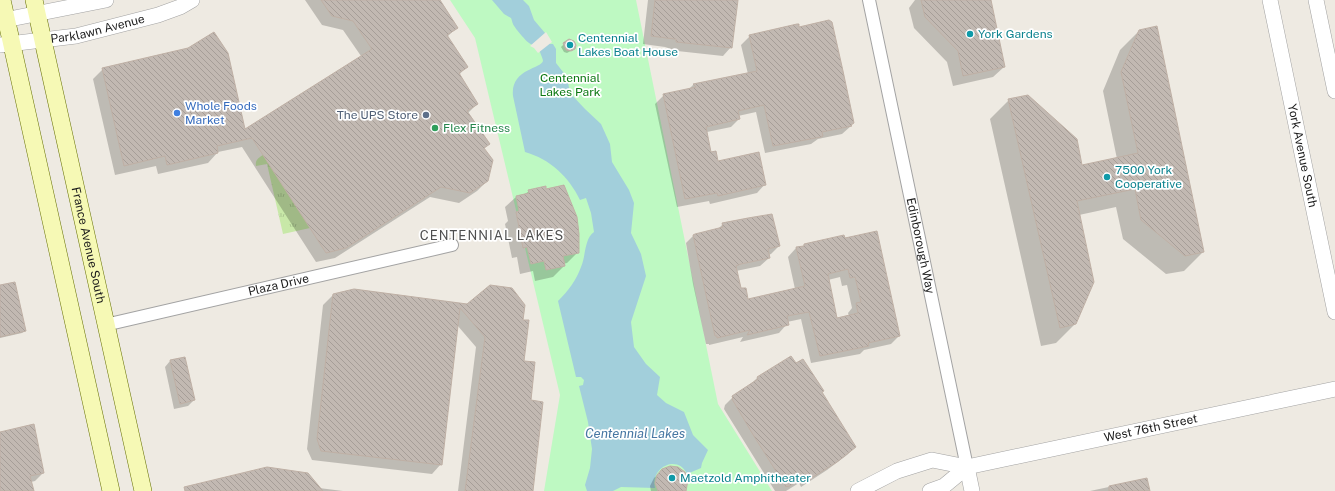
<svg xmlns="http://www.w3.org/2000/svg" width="1335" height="491" font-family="'Public Sans',sans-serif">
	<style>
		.grass { fill: url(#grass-tufts) }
		.park { fill: #bef9c2 }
		.water { fill: #a2cfdb }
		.pier { fill: #eeeae2 }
		.shadow { fill: #0003; fill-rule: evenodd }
		.building { fill: url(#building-back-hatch); stroke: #bfb0a5; fill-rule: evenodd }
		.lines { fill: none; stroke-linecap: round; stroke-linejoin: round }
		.minor-casing { stroke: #a3a3a3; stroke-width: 14 }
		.tertiary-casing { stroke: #a3a3a3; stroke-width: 16 }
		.secondary-casing { stroke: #677105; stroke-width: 18 }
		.minor { stroke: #fff; stroke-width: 12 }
		.tertiary { stroke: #fff; stroke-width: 15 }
		.secondary { stroke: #f6f9b5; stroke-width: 17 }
		.culture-dot { fill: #0f9aa8; stroke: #fff; stroke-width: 1.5 }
		.shop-dot { fill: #3f7fe0; stroke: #fff; stroke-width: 1.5 }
		.service-dot { fill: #5c6f8a; stroke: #fff; stroke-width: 1.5 }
		.leisure-dot { fill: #2e9e5b; stroke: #fff; stroke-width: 1.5 }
		.labels { text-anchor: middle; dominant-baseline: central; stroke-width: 3.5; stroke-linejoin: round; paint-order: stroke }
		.street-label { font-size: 12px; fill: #1c1c1c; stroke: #fff }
		.culture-label { font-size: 12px; fill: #0d838f; stroke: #fff; text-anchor: start }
		.park-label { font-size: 12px; fill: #0c7913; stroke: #fff }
		.shop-label { font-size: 12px; fill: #366cbe; stroke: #fff; text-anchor: start }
		.service-label { font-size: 12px; fill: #4e5e75; stroke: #fff; text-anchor: end }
		.leisure-label { font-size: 12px; fill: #27864d; stroke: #fff; text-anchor: start }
		.neighbourhood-label { font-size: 13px; letter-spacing: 1px; fill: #4f4f4f; stroke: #fff }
		.water-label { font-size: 13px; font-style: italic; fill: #4777a3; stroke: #fff }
	</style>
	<defs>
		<pattern id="grass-tufts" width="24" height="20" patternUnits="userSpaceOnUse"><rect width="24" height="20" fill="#c8e8a8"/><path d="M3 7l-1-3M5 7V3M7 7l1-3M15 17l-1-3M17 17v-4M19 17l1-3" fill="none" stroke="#abc690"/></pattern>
		<pattern id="building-back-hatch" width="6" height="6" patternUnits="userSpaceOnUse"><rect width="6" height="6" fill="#c2b9b2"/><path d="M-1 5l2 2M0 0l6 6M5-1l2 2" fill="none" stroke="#a69e98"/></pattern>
	</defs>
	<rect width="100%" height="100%" fill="#eeeae2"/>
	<!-- grass -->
	<path class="grass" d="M263,155L310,228L283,234L267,164L256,166C255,160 258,158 263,155Z"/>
	<!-- park -->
	<path class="park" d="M450,0H636L718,404L772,491H544L560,395L475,38Z"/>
	<!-- water -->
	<path class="water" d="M492,0H523L529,6L534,20L545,33L550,44H553L556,49V63L567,77L570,93L585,109L601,124L610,144L612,162L629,190L634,203L631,233L641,254L646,276L631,322L634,347L646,364L660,377L657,395L666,403L684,412L693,435L708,450L702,463L701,468L687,474C678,454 650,467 655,488L621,487L613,491H587L585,485L590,468L592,449L588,422L579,386L583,385L584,380L581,377H576L558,301C568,291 576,281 581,267C586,256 584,239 594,232L591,213L586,198L580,200C569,177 550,159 525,152L513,96C510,69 541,69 543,61C543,59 541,55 540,52C538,46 533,46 529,43C525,40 514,27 513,24C512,22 512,20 511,18L504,14Z"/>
	<!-- pier -->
	<path class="pier" d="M546,32L552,42L538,53L534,48L530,46Z"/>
	<!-- shadow -->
	<path class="shadow" d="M305,0H439L456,28L447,37L467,66L459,75L477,104L468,113L488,144L484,149L487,181L477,191L459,203L430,197L335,258L316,262L242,147L218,152L208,163L158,174L156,166L115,175L93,79L103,69L244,131L361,56L343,30L322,25Z
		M648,0H737L731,47L723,56L668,50V48L665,47L643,44Z
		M915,0H990L1004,67L993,77L953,86L947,62L914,28L909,8Z
		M799,28L851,126L842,134L818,139L811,144L765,153L756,112L738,116L739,119L731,127L707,132L711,153L717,162L765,184L757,193L710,204L709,201L677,207L655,104L664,95L689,89L693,85L748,74L741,45L750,36Z
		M1139,31L1203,252L1184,271L1166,274L1123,239L1116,207L1079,215L1075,324L1056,343L1041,346L990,119L1009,100L1082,166L1117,159L1103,91L1120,50Z
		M564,44L574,49L567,53L564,52L561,47Z
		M529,191L578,252L567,263L563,264L564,266L553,277L535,281L533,271L520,274L517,257L512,258L505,224L508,221L505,207L516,197L525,194Z
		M723,224L779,246L771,254L768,255L769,258L760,266L736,271L740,289L747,300L795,289L788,257L796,248L802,247L804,245L844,236L899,336L891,344L864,350L860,354L811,363L801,319L787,322V324L779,333L740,342L743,337L709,345V344H706L693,284L686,243L694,235L717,230ZM840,277L842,286L847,285L852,308L848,313L849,316L837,319L828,280Z
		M0,286L25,331L22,333L0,338Z
		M333,295L468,305L522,320L523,362L530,401L532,491H458L476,347L457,325L441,464L432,474L312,460L307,449L323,305Z
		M791,357L796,365L821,392L855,447L847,455L827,470L801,487L799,483L786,491H775L724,409L725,405L733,397L748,387L757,378Z
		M170,361L194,400L188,406L174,409L165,367Z
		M0,433L43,473L35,481L31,482L33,491H0Z
		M663,470L684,491H651L650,486L654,478Z
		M1146,479L1149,491H1090Z
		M319,488L343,491H193Z"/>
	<!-- building -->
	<path class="building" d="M321,0H440L458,28L447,35L468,67L459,73L478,104L467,111L490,144L484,148L493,160L488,181L470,193L441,187L346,248L326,253L252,138L217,146L218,153L167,165L165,156L124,166L102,68L188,48L214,32L228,53L245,129L372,49L353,21L332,16Z
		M655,0H738L732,48L676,42V39H674L651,36Z
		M921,0H991L1005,67L963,76L958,51L925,17Z
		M829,20L832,22L843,71L854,123L851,125L852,126L822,132L823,136L821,137L773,146L764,105L738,111L740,119L706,127L711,152L716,151L718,161L759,152L766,185L718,196L717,193L685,199L663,94L696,87L693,84L757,71L749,35L797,24H799V27Z
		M1157,26L1204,252L1185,256L1141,220L1135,189L1077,201L1094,282L1076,324L1060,328L1008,99L1028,95L1077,139L1082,165L1138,153L1121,72L1139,30Z
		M569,39L574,41L576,45L575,49L571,51L566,50L563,43Z
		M564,185L577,217L579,234V253L563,256L565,266L546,270L544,261L531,264L527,247L523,248L516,212L519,211L516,196L529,193L528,190L546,186V189Z
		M772,214L780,246L768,249L770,258L741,264L736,266L741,288H746L748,299L805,286L796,247L804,246V244L844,235L845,238L877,231L900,336L868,343L869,346L820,356L809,312L787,316L789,325L747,335L750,330L717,338V336H715L693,235L695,234L723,227L722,223L748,218ZM848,269L850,278L855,277L861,302L856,303L858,313L837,318L828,274Z
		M15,282L26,331L0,337V285Z
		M490,285L512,288L525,305L523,320H529L524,361L535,362L531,400L543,402L533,491H465L485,337L460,308L442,465L321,451L317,439L333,294L354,289L467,304Z
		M791,356L796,363L803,359L824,391L822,392L856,447L837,462L810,479L807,475L788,487L787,486L786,487L752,433L732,399H733L732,396L758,379L757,377Z
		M185,357L195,400L180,404L170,360Z
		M34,424L44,473L30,476L34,491H0V432Z
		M670,466L678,467L685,472L688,480L686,491H658L655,483L657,475L662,469Z
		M267,467L308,473L323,491H185L184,487Z
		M1147,478L1150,491H1109V486Z"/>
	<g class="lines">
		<defs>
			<g id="minor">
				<path id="s1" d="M869,0L967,467"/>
				<path id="s2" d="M105,325L452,245"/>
			</g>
			<g id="tertiary">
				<path id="s3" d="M1270,0L1335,312"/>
				<path d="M1316,0L1335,91"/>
				<path d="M0,21L106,0"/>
				<path id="s4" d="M0,45L76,36L158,15L180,7L192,0"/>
				<path d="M967,467L972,491"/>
				<path id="s5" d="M858,491L897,471L932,460L967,467L1335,389"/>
				<path d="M930,491L944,486L967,467"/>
			</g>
			<g id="secondary">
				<path d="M2,0L111,491"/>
				<path id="s6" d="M34,0L143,491"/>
			</g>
		</defs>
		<!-- minor casing -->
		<use href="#minor" class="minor-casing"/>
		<!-- tertiary casing -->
		<use href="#tertiary" class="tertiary-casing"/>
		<!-- secondary casing -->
		<use href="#secondary" class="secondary-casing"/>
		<!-- minor -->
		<use href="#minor" class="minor"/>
		<!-- tertiary -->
		<use href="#tertiary" class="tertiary"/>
		<!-- secondary -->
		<use href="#secondary" class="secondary"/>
	</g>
	<!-- markers -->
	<g class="culture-dot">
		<circle cx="970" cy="34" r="4"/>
		<circle cx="570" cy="45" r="4"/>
		<circle cx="1107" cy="177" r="4"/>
		<circle cx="672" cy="478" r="4"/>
	</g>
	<circle class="shop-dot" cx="177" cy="113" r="4"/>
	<circle class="service-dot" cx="426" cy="115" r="4"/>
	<circle class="leisure-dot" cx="435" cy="128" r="4"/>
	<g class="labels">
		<!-- street labels -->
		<g class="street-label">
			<text stroke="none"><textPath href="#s4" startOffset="99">Parklawn Avenue</textPath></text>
			<text stroke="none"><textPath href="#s3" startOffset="159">York Avenue South</textPath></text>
			<text stroke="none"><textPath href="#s6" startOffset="251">France Avenue South</textPath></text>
			<text stroke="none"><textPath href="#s1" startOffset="251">Edinborough Way</textPath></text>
			<text stroke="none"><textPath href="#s2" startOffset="178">Plaza Drive</textPath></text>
			<text stroke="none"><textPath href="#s5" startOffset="304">West 76th Street</textPath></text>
		</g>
		<!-- culture labels -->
		<g class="culture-label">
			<text x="978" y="34">York Gardens</text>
			<text x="578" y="38">Centennial<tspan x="578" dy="14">Lakes Boat House</tspan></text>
			<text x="1115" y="170">7500 York<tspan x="1115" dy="14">Cooperative</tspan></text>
			<text x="680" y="478">Maetzold Amphitheater</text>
		</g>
		<!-- park labels -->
		<g class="park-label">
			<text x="570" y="78">Centennial<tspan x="570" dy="14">Lakes Park</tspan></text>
		</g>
		<!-- shop labels -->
		<g class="shop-label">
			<text x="185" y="106">Whole Foods<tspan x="185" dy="14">Market</tspan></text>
		</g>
		<!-- service labels -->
		<g class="service-label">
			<text x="418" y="115">The UPS Store</text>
		</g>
		<!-- leisure labels -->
		<g class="leisure-label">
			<text x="443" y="128">Flex Fitness</text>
		</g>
		<!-- neighbourhood labels -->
		<g class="neighbourhood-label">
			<text x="492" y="235">CENTENNIAL LAKES</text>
		</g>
		<!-- water labels -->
		<g class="water-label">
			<text x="635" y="433">Centennial Lakes</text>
		</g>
	</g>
</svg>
